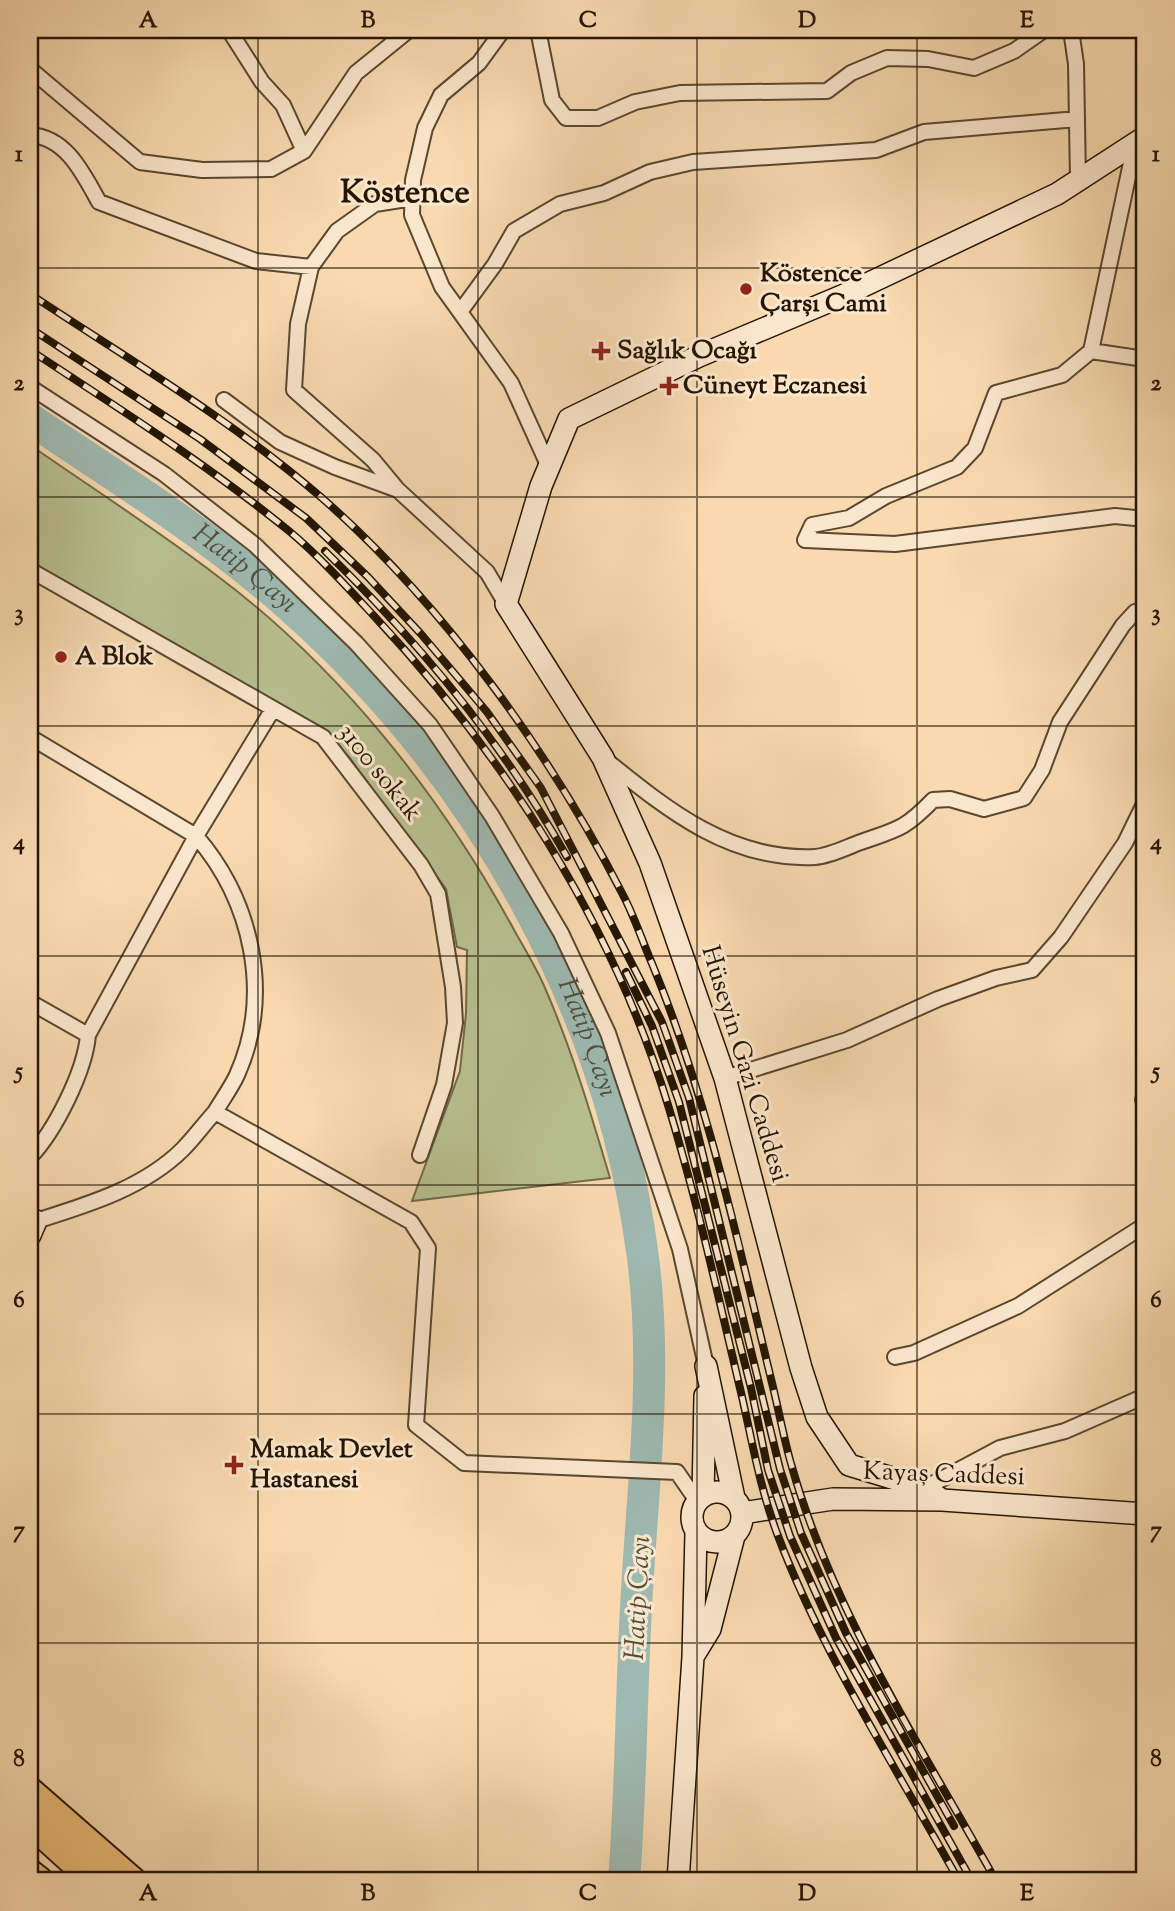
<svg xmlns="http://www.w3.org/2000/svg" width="1175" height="1911" font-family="'Sorts Mill Goudy',serif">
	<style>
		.green { fill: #b8c090; stroke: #6e6b49; stroke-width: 2 }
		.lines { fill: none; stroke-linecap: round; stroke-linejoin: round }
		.river { stroke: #9eb9b1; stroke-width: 32 }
		.street-casing { stroke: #59472e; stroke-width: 18 }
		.secondary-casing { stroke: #241602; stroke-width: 24 }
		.highway-casing { stroke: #241602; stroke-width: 30 }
		.street { stroke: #fae6cc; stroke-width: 14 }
		.secondary { stroke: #fae6cc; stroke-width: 21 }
		.highway { stroke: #ecbc78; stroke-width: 26 }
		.rail-casing { stroke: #241602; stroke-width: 8 }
		.rail { stroke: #fae6cc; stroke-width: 5; stroke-dasharray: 16; stroke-linecap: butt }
		.grid { fill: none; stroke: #241602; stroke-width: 2; stroke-opacity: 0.55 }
		.poi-dot { fill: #8f2418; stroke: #fae6cc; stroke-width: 2.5 }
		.labels { text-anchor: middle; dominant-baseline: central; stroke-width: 6; stroke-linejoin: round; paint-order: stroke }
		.poi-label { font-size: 26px; font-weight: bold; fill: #241602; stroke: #fae6cc; text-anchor: start }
		.street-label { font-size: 26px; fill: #241602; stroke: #fae6cc }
		.water-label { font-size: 28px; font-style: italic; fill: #4f4f3f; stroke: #fae6cc }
		.district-label { font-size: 33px; font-weight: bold; fill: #241602; stroke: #fae6cc }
		.neatline { fill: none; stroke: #241602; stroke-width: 2.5 }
		.grid-label { font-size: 23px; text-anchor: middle; font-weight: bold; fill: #241602 }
	</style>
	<rect width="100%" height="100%" fill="#f8d9b0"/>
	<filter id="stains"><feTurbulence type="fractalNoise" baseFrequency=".00286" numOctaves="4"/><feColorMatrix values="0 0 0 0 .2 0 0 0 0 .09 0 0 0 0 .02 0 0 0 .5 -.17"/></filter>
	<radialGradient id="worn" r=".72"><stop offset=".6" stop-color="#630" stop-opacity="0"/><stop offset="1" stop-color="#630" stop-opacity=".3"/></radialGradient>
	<!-- green -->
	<path class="green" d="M30,445C92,488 156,529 216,575C338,666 440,794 513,928C524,948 536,967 545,988C572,1050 591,1114 610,1178L412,1201L460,1071L466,1013L467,950L457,947L446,889L349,757L326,732L30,563Z"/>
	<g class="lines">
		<!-- river -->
		<path class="river" id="s1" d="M30,419C119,479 213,537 293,609C479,774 611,1009 643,1258C658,1375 642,1491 636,1608C631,1699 631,1790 624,1881"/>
		<defs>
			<path id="street" d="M229,30L262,82L283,105L304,151
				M503,30L479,63L441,95L425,128L413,180L412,215L442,287L511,383L549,467
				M538,30L552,100L566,118H598L635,102L680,93L827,91L851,73L887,58L928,59L974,68L1014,51L1044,30
				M1071,30L1076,64L1078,180
				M30,69L140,162L202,170L271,169L304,151L356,73L409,30
				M30,135C66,137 83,173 99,202L256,261L311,267L337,231L375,204L413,198
				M1135,144L1091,351L1062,375L996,393L975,448L957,467L886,496L849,518L812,525L805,540L895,544L1115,516L1145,519
				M311,267L298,324L294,390L373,460L397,489
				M460,312L495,264L514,231L560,204L604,193L650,172L693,162L876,150L924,132L1077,119
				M1091,351L1138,358L1145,363
				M30,387L164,474L255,545L356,643L430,725L492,816L561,933L608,1033L680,1249L706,1366
				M224,400L280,442L335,467L398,490L487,572L506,604
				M30,570L323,737L421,865L438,894L453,987L455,1023L444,1085L420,1155
				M30,737L196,836C252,901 273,994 237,1075C231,1088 222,1100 215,1112
				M607,761C669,811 731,861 815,857C830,856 847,847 861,842C898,829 905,829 933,800L950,799L984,809L1024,798L1042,770L1060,722L1123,625L1135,612L1145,609
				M30,1002L88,1035
				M725,1078L847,1040L938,999L996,978L1032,970L1061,937L1125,843L1145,802
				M1143,1100L1145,1102
				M30,1157C55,1131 85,1071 88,1035L196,836L273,709
				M30,1221H36C87,1205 144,1188 183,1149C194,1138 204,1124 215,1112L411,1222L428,1248L416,1425L464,1463L677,1472L697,1501
				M895,1357L914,1353L1018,1306L1145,1225
				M925,1488L1000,1448L1065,1431L1145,1396"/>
			<path id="secondary" d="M30,1235L36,1221
				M706,1366L734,1498
				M692 1517a25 25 0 1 1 50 0a25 25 0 1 1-50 0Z
				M703,1496L705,1396
				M942,1500L925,1488L849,1465L817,1417L801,1368L725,1078L650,863L603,758L506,604L541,486L569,419L699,356L842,296L1057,194L1145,137
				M742,1513L833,1499L942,1500L1145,1514
				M694,1655L710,1629L734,1536
				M678,1881L693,1657L696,1533"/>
			<path id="highway" d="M30,1791L133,1881
				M30,1823L94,1881
				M30,1873L40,1881"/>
		</defs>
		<!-- street casing -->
		<use href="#street" class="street-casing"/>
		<!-- secondary casing -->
		<use href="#secondary" class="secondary-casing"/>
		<!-- highway casing -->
		<use href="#highway" class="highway-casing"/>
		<!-- street -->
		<use href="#street" class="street"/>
		<!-- secondary -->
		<use href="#secondary" class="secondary"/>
		<!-- highway -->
		<use href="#highway" class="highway"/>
		<defs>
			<path id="rail" d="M30,294C128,359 232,420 322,498C442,603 551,754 623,895C635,918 643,943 653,966C708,1100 738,1243 772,1383C779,1411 784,1440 792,1467C834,1615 922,1748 996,1881
				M30,328L200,439L306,518L368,577L421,634L487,712L541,788L662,1022L689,1098L780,1469L801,1533L846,1633L954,1826
				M30,350C118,408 207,464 289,531C319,556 347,587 374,616C504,755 612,922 668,1105C696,1196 717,1291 739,1384C752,1438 758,1483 778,1536C824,1657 897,1769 959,1881
				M325,551C419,642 503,743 567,857
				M626,972L652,1026L679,1102L751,1388L768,1470L790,1536L836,1638L972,1881"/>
		</defs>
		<!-- rail casing -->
		<use href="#rail" class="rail-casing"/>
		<!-- rail -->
		<use href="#rail" class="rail"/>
	</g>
	<!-- grid -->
	<path class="grid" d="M258,30V1881M478,30V1881M697,30V1881M917,30V1881M30,268H1145M30,497H1145M30,726H1145M30,956H1145M30,1185H1145M30,1414H1145M30,1643H1145"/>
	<!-- markers -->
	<g class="poi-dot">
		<circle cx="746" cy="289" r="7"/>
		<path d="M597.5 340.5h7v7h7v7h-7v7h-7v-7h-7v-7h7z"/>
		<path d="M665.5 375.5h7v7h7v7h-7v7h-7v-7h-7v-7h7z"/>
		<circle cx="61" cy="657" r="7"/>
		<path d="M230.5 1454.5h7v7h7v7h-7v7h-7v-7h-7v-7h7z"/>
	</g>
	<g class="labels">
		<!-- poi labels -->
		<g class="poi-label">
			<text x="760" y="274">Köstence<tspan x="760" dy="30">Çarşı Cami</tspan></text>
			<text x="617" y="351">Sağlık Ocağı</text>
			<text x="683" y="386">Cüneyt Eczanesi</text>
			<text x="75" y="657">A Blok</text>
			<text x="250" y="1450">Mamak Devlet<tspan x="250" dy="30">Hastanesi</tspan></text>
		</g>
		<!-- street labels -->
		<g class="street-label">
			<text transform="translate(379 773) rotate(51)">3100 sokak</text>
			<text transform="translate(744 1064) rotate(73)">Hüseyin Gazi Caddesi</text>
			<text transform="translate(944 1475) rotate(2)">Kayaş Caddesi</text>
		</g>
		<!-- water labels -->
		<g class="water-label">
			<text stroke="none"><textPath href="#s1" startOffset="262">Hatip Çayı</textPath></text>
			<text stroke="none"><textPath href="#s1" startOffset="850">Hatip Çayı</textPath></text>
			<text transform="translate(639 1598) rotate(-87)">Hatip Çayı</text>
		</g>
		<!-- district labels -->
		<g class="district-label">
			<text x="405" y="194">Köstence</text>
		</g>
	</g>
	<!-- margin -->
	<rect width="1175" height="1911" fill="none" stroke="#f8d9b0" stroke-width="77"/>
	<rect x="38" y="38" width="1098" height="1834" class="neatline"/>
	<g class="grid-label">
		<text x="148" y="27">A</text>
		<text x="368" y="27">B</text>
		<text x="588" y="27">C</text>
		<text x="807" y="27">D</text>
		<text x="1027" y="27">E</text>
		<text x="19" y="161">1</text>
		<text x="1156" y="161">1</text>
		<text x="19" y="390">2</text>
		<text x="1156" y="390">2</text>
		<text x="19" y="620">3</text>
		<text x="1156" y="620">3</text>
		<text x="19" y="849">4</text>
		<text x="1156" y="849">4</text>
		<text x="19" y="1078">5</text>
		<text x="1156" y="1078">5</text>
		<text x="19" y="1307">6</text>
		<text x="1156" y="1307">6</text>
		<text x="19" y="1537">7</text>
		<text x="1156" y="1537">7</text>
		<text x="19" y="1766">8</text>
		<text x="1156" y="1766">8</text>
		<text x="148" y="1900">A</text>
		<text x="368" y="1900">B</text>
		<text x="588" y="1900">C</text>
		<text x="807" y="1900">D</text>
		<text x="1027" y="1900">E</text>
	</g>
	<rect width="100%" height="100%" filter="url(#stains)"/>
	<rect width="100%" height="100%" fill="url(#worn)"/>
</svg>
